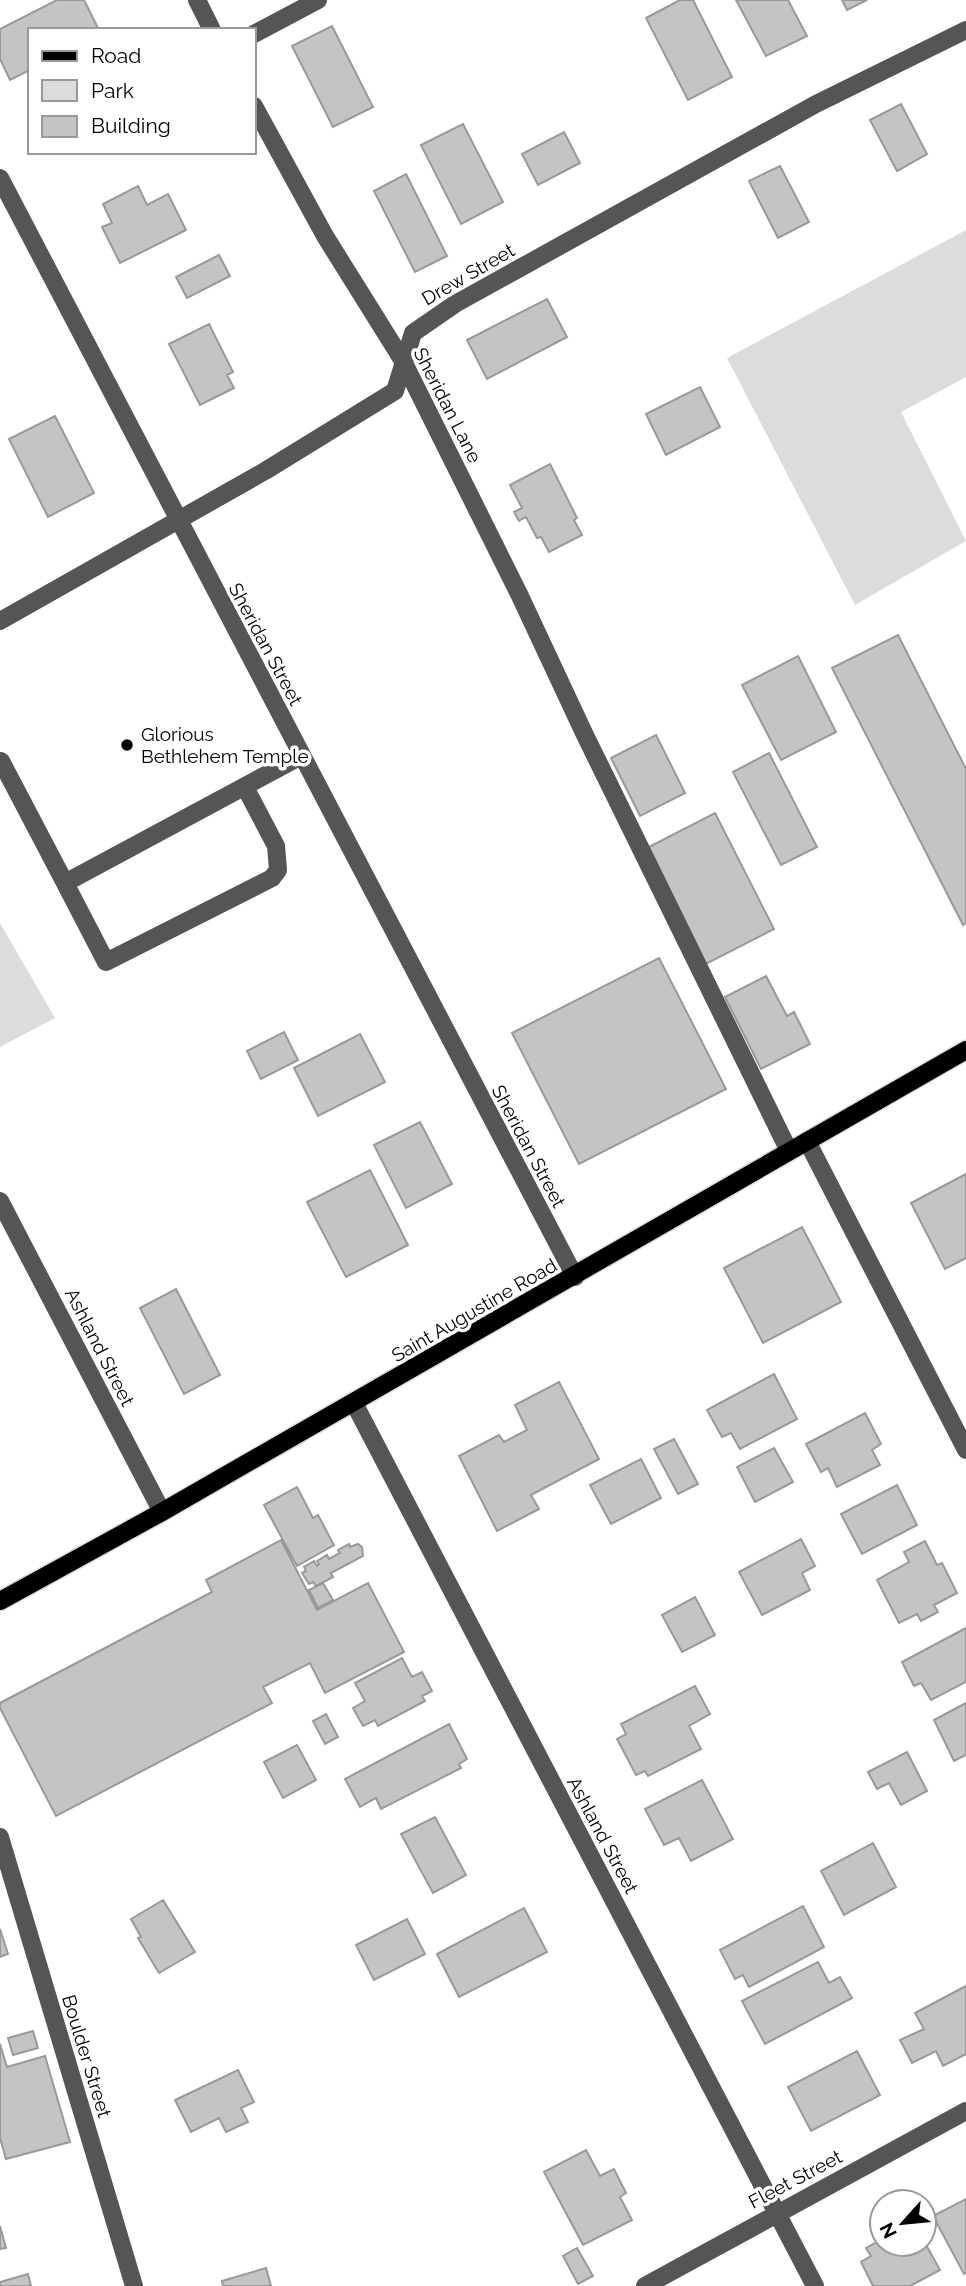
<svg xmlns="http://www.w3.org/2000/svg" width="966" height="2286" font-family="Raleway,sans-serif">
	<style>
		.green { fill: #dcdcdc }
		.building { fill: #c4c4c4; stroke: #999; stroke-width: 2 }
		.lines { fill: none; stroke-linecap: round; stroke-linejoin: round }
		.major-casing { stroke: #dbdbdb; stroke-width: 21 }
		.minor { stroke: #555; stroke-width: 18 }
		.major { stroke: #000; stroke-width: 18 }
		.poi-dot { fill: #000; stroke: #fff; stroke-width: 2.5 }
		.labels { text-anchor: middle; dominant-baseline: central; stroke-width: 7; stroke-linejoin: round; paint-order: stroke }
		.street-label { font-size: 19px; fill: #000; stroke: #fff }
		.poi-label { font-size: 19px; fill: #000; stroke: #fff; text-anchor: start }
	</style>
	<rect width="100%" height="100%" fill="#fff"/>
	<!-- green -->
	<path class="green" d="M966,230V377L901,412L966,541L855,605L727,358Z
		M0,923L55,1018L0,1047Z"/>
	<!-- building -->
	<path class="building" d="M57,0H84L99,30H30V70L10,80L0,59V29Z
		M680,0H693L732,77L688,100L646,18Z
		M736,0H788L807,36L766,56Z
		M842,0H867L847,10Z
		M332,26L373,107L333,127L292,46Z
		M901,104L927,154L897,171L870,120Z
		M463,124L503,202L461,224L421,145Z
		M564,132L580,163L538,185L522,154Z
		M780,166L809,222L778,238L749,181Z
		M406,174L447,256L415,272L374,191Z
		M138,186L147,205L168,194L186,230L120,263L102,227L112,223L103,204Z
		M219,255L230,276L187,298L176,277Z
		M547,299L567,337L487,379L467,340Z
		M209,324L233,372L227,375L234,388L200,405L169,344Z
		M700,387L720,427L666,455L646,414Z
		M55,416L94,493L48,517L9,439Z
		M550,464L577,518L574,520L582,535L549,552L541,537L537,538L526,517L519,521L514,512L522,508L510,485Z
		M898,635L966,769V923L963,925L832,668Z
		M798,656L836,732L781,760L742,685Z
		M656,735L685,793L640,816L611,758Z
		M769,753L817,847L781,865L733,772Z
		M715,813L774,929L704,965L645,849Z
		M659,958L726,1089L579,1164L512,1033Z
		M766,976L787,1016L794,1012L810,1044L761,1069L725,997Z
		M284,1032L298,1060L261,1079L247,1051Z
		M360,1034L385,1082L318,1116L294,1068Z
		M420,1122L452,1184L406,1208L374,1145Z
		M370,1170L408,1245L346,1277L307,1202Z
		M966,1174V1258L945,1269L911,1203Z
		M802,1227L841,1302L763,1343L724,1268Z
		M176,1289L220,1375L184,1394L140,1308Z
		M774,1374L797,1419L740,1449L731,1433L722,1437L707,1410Z
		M559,1382L599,1459L531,1495L539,1509L497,1531L459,1456L499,1435L504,1442L527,1430L515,1405Z
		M865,1413L881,1444L872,1450L880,1465L837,1487L828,1468L821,1472L806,1444Z
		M674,1439L698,1484L678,1494L654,1449Z
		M774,1448L793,1482L755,1502L737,1467Z
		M641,1459L661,1498L611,1524L590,1485Z
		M897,1485L917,1525L862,1554L841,1514Z
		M297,1487L313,1518L318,1515L334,1545L297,1566L264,1505Z
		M801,1539L815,1566L802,1573L810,1590L762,1615L739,1572Z
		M281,1540L317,1610L368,1583L404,1652L325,1693L310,1663L263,1687L272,1703L56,1816L0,1708V1703L212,1592L206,1580Z
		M925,1541L937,1565L942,1563L957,1593L934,1605L938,1612L921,1621L917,1614L899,1623L877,1580L909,1562L904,1552Z
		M349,1544L350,1547L358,1544L362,1547L363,1556L331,1573L333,1577L316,1586L313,1582L309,1584L302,1573L306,1571L304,1567L314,1561L317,1566L319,1564L317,1561L327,1555L329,1559L340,1553L338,1550Z
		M323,1583L333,1600L318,1608L309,1590Z
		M695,1597L715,1635L682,1652L662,1615Z
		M966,1628V1682L931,1700L921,1683L914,1686L902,1662Z
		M402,1658L412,1677L422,1672L432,1691L422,1696L425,1701L378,1726L375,1720L363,1726L353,1708L365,1701L355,1683Z
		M695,1686L710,1714L689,1726L701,1749L648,1776L645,1771L636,1775L617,1739L626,1734L621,1724Z
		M966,1703V1755L954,1761L934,1720Z
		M326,1714L338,1737L325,1744L313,1721Z
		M449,1724L467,1759L459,1764L461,1768L381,1809L376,1798L360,1807L345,1779Z
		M297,1745L316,1780L283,1798L264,1762Z
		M907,1752L927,1791L901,1805L889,1783L877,1789L868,1772Z
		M702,1780L733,1839L691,1861L679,1838L664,1845L645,1809Z
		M435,1817L466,1875L433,1893L401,1834Z
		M873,1843L896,1887L844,1915L821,1871Z
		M163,1900L195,1952L159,1973L138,1938L141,1937L131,1919Z
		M803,1906L824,1947L749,1987L743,1975L735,1979L720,1950Z
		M524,1908L547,1952L459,1997L437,1954Z
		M407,1919L425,1954L374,1980L356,1945Z
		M0,1929L8,1954L0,1957Z
		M818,1962L829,1983L840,1977L852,1998L765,2044L742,2001Z
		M966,1986V2054L943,2066L936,2051L912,2063L900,2040L924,2029L915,2013Z
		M33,2031L38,2048L13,2055L8,2038Z
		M0,2044L7,2067L45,2056L70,2142L6,2159L0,2138Z
		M857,2051L880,2095L811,2131L788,2087Z
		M238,2070L254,2102L241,2108L248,2122L226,2132L219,2118L191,2132L175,2100Z
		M586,2150L600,2176L614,2169L626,2193L620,2197L632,2220L583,2245L544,2172Z
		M966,2199V2273L964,2274L933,2216Z
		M0,2226L6,2248L0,2249Z
		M882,2239V2244H924V2241L940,2270L910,2286H873L861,2262L871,2256L866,2248Z
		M577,2248L593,2276L578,2284L563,2256Z
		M266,2268L271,2286H223L222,2281Z
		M28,2274L31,2286H0V2282Z"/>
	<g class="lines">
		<defs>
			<path id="major" d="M0,1601L162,1512L966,1050"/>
		</defs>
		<!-- major casing -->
		<use href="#major" class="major-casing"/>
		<!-- minor -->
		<path class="minor" d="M197,0L212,30
			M254,34L318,0
			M254,106L325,236L403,361L520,596L584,733L789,1151
			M0,178L575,1277
			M0,621L265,471L395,391L413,333L455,304L816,104L966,30
			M1,761L65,883
			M245,787L276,846L278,870L272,878L106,962L65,883L301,756
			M807,1141L966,1450
			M0,1201L162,1512
			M354,1403L815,2286
			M0,1837L134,2286
			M645,2286L966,2111"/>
		<!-- major -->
		<use href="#major" class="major"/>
	</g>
	<!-- markers -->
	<circle class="poi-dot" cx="127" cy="745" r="7"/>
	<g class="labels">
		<!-- street labels -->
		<g class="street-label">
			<text transform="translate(468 274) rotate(-30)">Drew Street</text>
			<text transform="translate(448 405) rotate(63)">Sheridan Lane</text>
			<text transform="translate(266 644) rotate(62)">Sheridan Street</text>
			<text transform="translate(529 1146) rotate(62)">Sheridan Street</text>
			<text transform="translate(474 1310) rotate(-30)">Saint Augustine Road</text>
			<text transform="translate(100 1347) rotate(63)">Ashland Street</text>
			<text transform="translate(603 1835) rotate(62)">Ashland Street</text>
			<text transform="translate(87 2056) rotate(73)">Boulder Street</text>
			<text transform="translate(795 2179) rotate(-28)">Fleet Street</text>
		</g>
		<!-- poi labels -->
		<g class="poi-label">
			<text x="141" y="734">Glorious<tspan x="141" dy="22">Bethlehem Temple</tspan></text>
		</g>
	</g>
	<!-- legend -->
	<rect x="28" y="28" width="228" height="126" fill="#ffffff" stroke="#999999" stroke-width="2"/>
	<rect x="42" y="51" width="35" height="10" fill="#000000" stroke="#999999" stroke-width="2"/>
	<text x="91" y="63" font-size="21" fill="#000000">Road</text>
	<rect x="42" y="80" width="35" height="21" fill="#dcdcdc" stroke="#999999" stroke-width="2"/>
	<text x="91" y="98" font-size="21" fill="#000000">Park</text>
	<rect x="42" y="116" width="35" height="21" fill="#c4c4c4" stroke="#999999" stroke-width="2"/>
	<text x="91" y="133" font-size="21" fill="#000000">Building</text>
	<!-- north arrow -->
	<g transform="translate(903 2223) rotate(243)"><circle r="33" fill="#ffffff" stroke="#999999" stroke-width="2"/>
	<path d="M0-5L12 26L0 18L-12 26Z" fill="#000000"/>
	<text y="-10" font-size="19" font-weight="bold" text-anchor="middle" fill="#000000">N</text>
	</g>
</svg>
